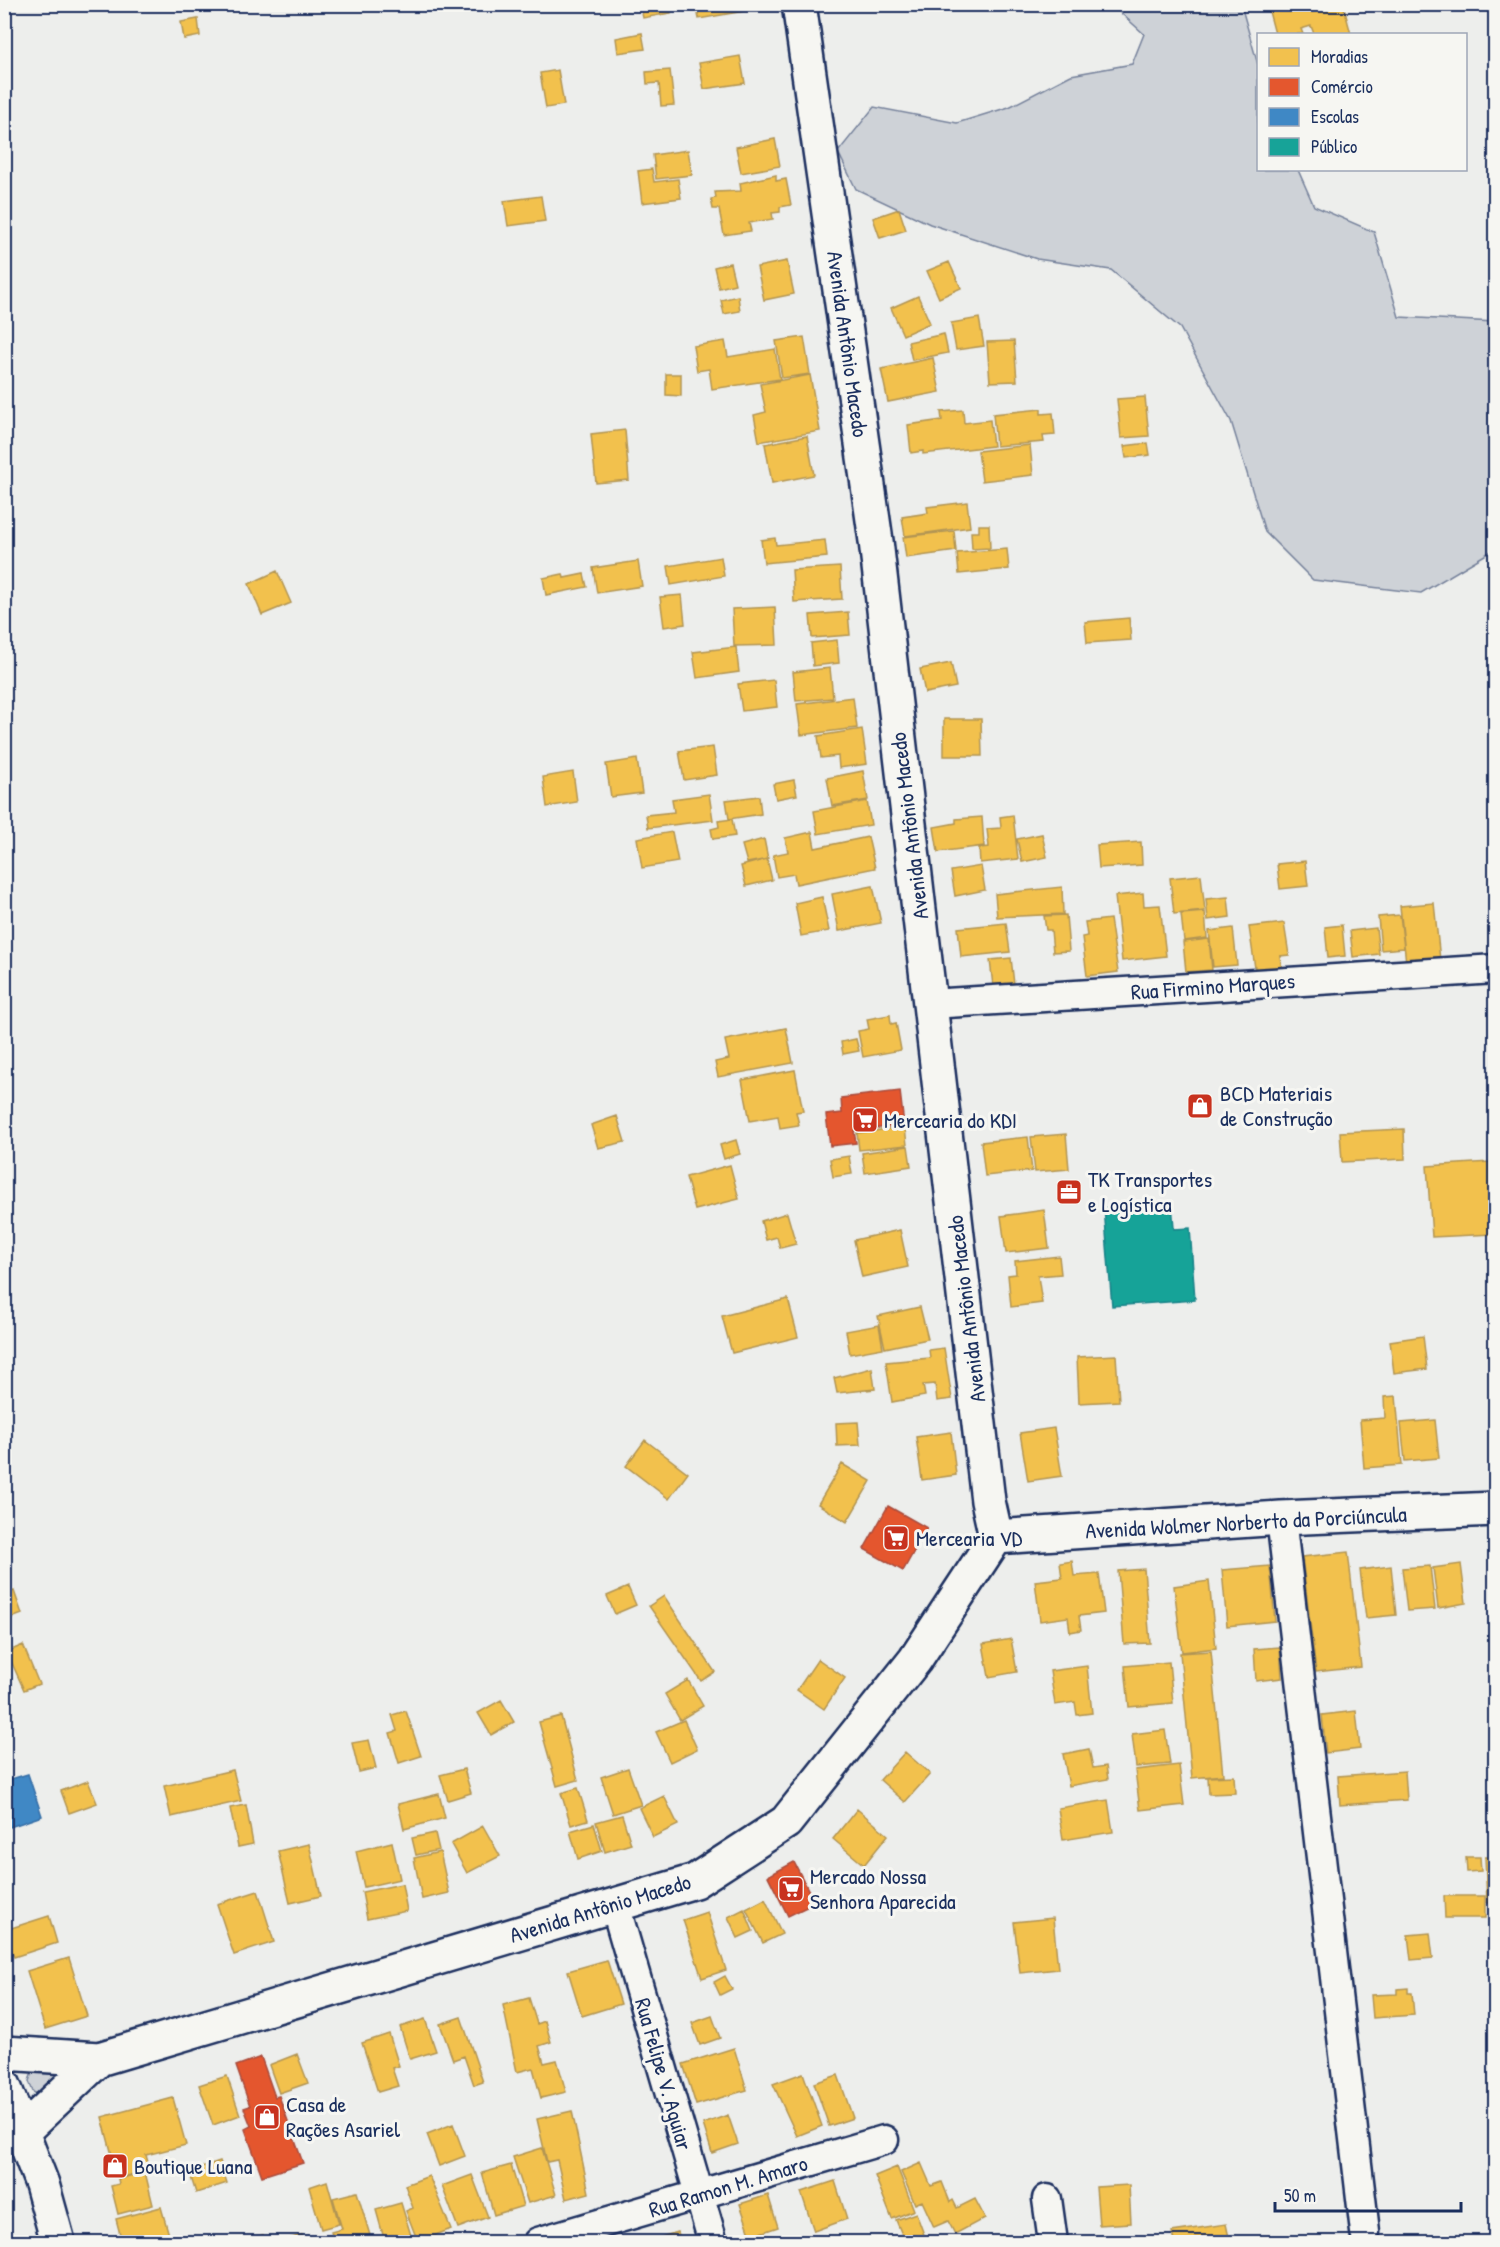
<svg xmlns="http://www.w3.org/2000/svg" width="1500" height="2247" font-family="'Patrick Hand',sans-serif">
	<style>
		.green { fill: #ced2d7; stroke: #74809a; stroke-width: 1.5 }
		.homes { fill: #f2c14e; stroke: #b29553; stroke-width: 1.5 }
		.shops { fill: #e4572e; stroke: #a84b3c; stroke-width: 1.5 }
		.schools { fill: #3f88c5; stroke: #346da6; stroke-width: 1.5 }
		.public { fill: #17a398; stroke: #188087; stroke-width: 1.5 }
		.lines { fill: none; stroke-linecap: round; stroke-linejoin: round }
		.street-casing { stroke: #1b2f5e; stroke-width: 33 }
		.secondary-casing { stroke: #1b2f5e; stroke-width: 38 }
		.street { stroke: #f6f6f2; stroke-width: 28 }
		.secondary { stroke: #f6f6f2; stroke-width: 33 }
		.labels { text-anchor: middle; dominant-baseline: central; stroke-width: 6; stroke-linejoin: round; paint-order: stroke }
		.street-label { font-size: 22px; fill: #1b2f5e; stroke: #f6f6f2 }
		.poi-label { font-size: 22px; fill: #1b2f5e; stroke: #f6f6f2; text-anchor: start }
	</style>
	<rect width="100%" height="100%" fill="#edeeec"/>
	<filter id="ink" filterUnits="userSpaceOnUse"><feTurbulence type="fractalNoise" baseFrequency=".0167" numOctaves="2"/><feDisplacementMap in="SourceGraphic" scale="12" xChannelSelector="R" yChannelSelector="G"/><feConvolveMatrix kernelMatrix="1 2 1 2 8 2 1 2 1" color-interpolation-filters="sRGB"/></filter>
	<g filter="url(#ink)">
		<!-- green -->
		<path class="green" d="M1112,5H1241L1258,65V170H1298L1314,206L1374,232L1399,317L1495,322V549L1421,593L1313,580L1265,532L1231,421L1180,328L1111,270L1037,259L930,224L856,189L838,152L874,107L957,123L1009,107L1071,75L1132,64L1144,34Z
			M54,2065L62,2074L44,2097L33,2092L29,2081L33,2070Z"/>
		<!-- homes -->
		<path class="homes" d="M640,4H669L671,13L643,18Z
			M696,4H761V8L699,19Z
			M1267,4H1343L1351,34H1314L1311,26L1301,29L1303,34H1275Z
			M198,19L200,36L184,39L181,22Z
			M642,33L645,49L618,53L616,38Z
			M740,56L745,83L704,89L699,63Z
			M558,70L564,105L546,108L540,73Z
			M670,70L674,105L661,106L659,83L647,84L646,72Z
			M775,139L780,166L741,173L736,147Z
			M688,150L692,175L656,179L653,155Z
			M652,169L654,182L678,179L681,198L642,203L638,171Z
			M776,175V181L786,179L791,205L780,207V212L772,213L773,219L749,223L751,231L724,235L719,209H713L711,199L716,198L715,192L741,191L740,183Z
			M541,196L545,221L508,226L504,201Z
			M899,209L906,230L880,238L873,218Z
			M787,261L794,294L764,300L757,267Z
			M949,262L961,288L939,298L927,271Z
			M730,263L735,284L719,288L714,267Z
			M738,296L740,311L724,314L721,300Z
			M918,296L930,323L903,335L891,308Z
			M979,318L984,346L956,350L951,323Z
			M944,334L948,353L912,360L908,342Z
			M804,337L810,374L782,378L776,341Z
			M725,341L728,357L775,349L780,379L712,389L709,369L697,371L693,346Z
			M1014,341L1017,381L990,382L987,342Z
			M933,358L940,392L888,402L881,369Z
			M666,374H681V396L666,395Z
			M810,375L820,431L759,442L754,415L766,412L760,384Z
			M1145,397L1149,436L1121,438L1117,399Z
			M1041,409V414L1053,413L1055,435L1043,436L1044,442L996,446L993,414Z
			M963,410L964,423L990,420L993,446L923,454V451L911,453L908,425L942,420L941,412Z
			M625,430L629,480L596,483L591,434Z
			M807,436L814,475L772,483L765,444Z
			M1148,443L1150,455L1126,458L1124,446Z
			M1030,445L1033,475L982,481L978,451Z
			M967,502L970,527L905,536L902,517L928,513L927,507Z
			M979,525H989L990,548L972,549L971,532H979Z
			M954,531L956,551L906,558L903,537Z
			M775,538L776,545L825,540L827,557L764,563L761,540Z
			M1007,549L1009,569L959,574L957,553Z
			M721,557L724,576L671,585L668,566Z
			M638,561L642,586L597,593L593,568Z
			M840,567L842,599L794,602L792,570Z
			M277,571L291,603L262,615L249,584Z
			M563,574L564,578L584,574L587,587L546,595L543,578Z
			M682,595L685,624L664,627L660,597Z
			M775,607L777,645L734,646L732,609Z
			M848,612L850,635L812,638L810,615Z
			M1129,618L1131,640L1087,643L1085,622Z
			M837,640L839,663L813,666L811,643Z
			M736,647L739,672L697,678L693,652Z
			M951,663L956,687L925,693L920,669Z
			M830,668L833,698L796,701L793,672Z
			M774,680L777,707L742,711L738,684Z
			M853,697L857,728L801,735L797,704Z
			M944,719H981L982,756H944Z
			M862,729L867,764L839,768L838,756L821,758L818,736Z
			M713,747L717,775L684,780L679,751Z
			M637,759L642,793L611,797L606,764Z
			M863,771L868,800L832,806L827,778Z
			M573,772L577,802L547,807L543,777Z
			M794,780L797,795L776,799L773,784Z
			M709,794L713,820L648,828L646,815L674,812L672,799Z
			M759,796L761,814L729,819L726,800Z
			M867,801L871,825L818,834L814,811Z
			M1013,815L1018,859L980,863L979,848L989,847L987,829L1001,828L1000,817Z
			M982,817L984,846L938,852L934,827L956,823V819Z
			M732,819L735,836L713,839L711,829L719,827L718,821Z
			M672,832L678,862L642,868L637,838Z
			M812,832L815,848L868,837L875,868L796,884L794,874L777,877L773,855L788,852L785,838Z
			M1042,834L1047,857L1022,862L1017,839Z
			M764,839L768,859L747,863L742,845Z
			M1141,842L1142,865L1099,868L1097,845Z
			M767,859L772,880L746,886L741,866Z
			M1305,861L1308,886L1280,889L1277,864Z
			M981,866L985,890L955,896L951,871Z
			M1201,875L1205,911L1174,914L1170,878Z
			M873,886L881,923L839,931L832,894Z
			M1062,887L1063,914L997,917L995,894Z
			M1143,893L1144,906L1160,905L1166,956L1122,961L1115,896Z
			M822,897L829,931L801,936L795,903Z
			M1228,897L1230,917L1208,920L1206,899Z
			M1434,903L1440,960L1406,963L1400,906Z
			M1205,912L1207,938L1184,941L1181,914Z
			M1066,915L1069,951L1053,952L1051,930H1046L1044,916Z
			M1400,915L1404,948L1381,950L1378,917Z
			M1110,919L1118,972L1087,976L1082,937L1087,936L1085,922Z
			M1006,923L1010,952L961,957L958,928Z
			M1284,923L1289,955L1280,956L1282,971L1256,975L1249,927Z
			M1342,925L1345,956L1328,958L1325,927Z
			M1233,928L1237,965L1213,967L1209,931Z
			M1376,928L1379,954L1353,957L1350,931Z
			M1209,939L1212,970L1186,972L1183,942Z
			M1011,958L1014,984L993,986L990,960Z
			M890,1015L891,1024L896,1023L901,1050L863,1057L858,1031L869,1029L867,1019Z
			M786,1028L793,1063L718,1077L715,1062L729,1059L725,1040Z
			M856,1039L859,1051L843,1054L841,1042Z
			M795,1070L803,1111L796,1112L799,1125L780,1128L778,1116L750,1121L742,1080Z
			M617,1116L625,1142L598,1148L591,1125Z
			M905,1127L907,1145L859,1150L857,1133Z
			M1404,1129L1405,1159L1342,1162L1340,1132Z
			M1066,1134L1069,1169L1035,1172L1031,1137Z
			M1028,1137L1032,1171L985,1176L981,1142Z
			M736,1140L740,1154L724,1159L720,1145Z
			M908,1146L911,1166L865,1173L862,1153Z
			M849,1156L852,1174L833,1177L830,1159Z
			M1490,1162L1494,1234L1432,1237L1427,1166Z
			M730,1165L739,1199L695,1210L686,1177Z
			M1044,1210L1049,1248L1006,1253L1001,1216Z
			M787,1213L796,1244L780,1248L777,1237L766,1240L761,1221Z
			M900,1230L908,1267L862,1277L854,1240Z
			M1059,1256L1061,1274L1038,1276L1042,1303L1011,1307L1008,1275L1016,1274L1015,1261Z
			M788,1299L798,1337L732,1353L722,1316Z
			M920,1307L928,1339L885,1348L878,1316Z
			M879,1325L883,1348L850,1354L846,1331Z
			M1423,1336L1427,1369L1394,1373L1390,1341Z
			M944,1348L952,1399L937,1401L935,1384L923,1385L925,1396L892,1402L886,1362L930,1358L929,1350Z
			M1116,1355L1119,1401L1079,1403L1077,1357Z
			M872,1368L875,1389L837,1393L834,1378Z
			M1396,1396L1402,1465L1364,1468L1360,1420L1385,1418L1384,1397Z
			M1435,1420L1439,1458L1405,1461L1401,1423Z
			M858,1422L860,1445L837,1446L836,1423Z
			M1054,1428L1062,1476L1028,1481L1020,1433Z
			M951,1432L956,1475L922,1480L916,1437Z
			M645,1440L688,1473L669,1499L626,1466Z
			M842,1464L871,1481L847,1522L818,1504Z
			M1348,1552L1361,1667L1316,1672L1302,1557Z
			M1072,1561L1074,1576L1099,1574L1104,1613L1079,1616L1081,1630L1070,1632L1068,1617L1040,1621L1035,1581L1062,1578L1060,1563Z
			M1461,1564L1466,1603L1438,1608L1433,1568Z
			M1270,1566L1275,1621L1227,1626L1222,1570Z
			M1391,1566L1396,1615L1366,1618L1360,1570Z
			M1430,1566L1435,1609L1407,1611L1402,1568Z
			M1144,1569L1150,1643L1124,1644L1118,1571Z
			M1209,1581L1216,1648L1182,1652L1174,1586Z
			M628,1587L636,1605L615,1614L607,1596Z
			M14,1591L22,1614L4,1621V1592L5,1594Z
			M664,1596L715,1672L701,1681L649,1606Z
			M1011,1639L1017,1672L989,1677L983,1644Z
			M23,1645L39,1684L24,1690L7,1652Z
			M1280,1647L1282,1678L1256,1681L1254,1649Z
			M1211,1651L1223,1775L1192,1778L1180,1653Z
			M818,1659L845,1678L824,1709L797,1690Z
			M1169,1662L1173,1703L1129,1707L1125,1666Z
			M1087,1666L1092,1713L1077,1715L1075,1702L1055,1705L1050,1671Z
			M688,1680L703,1706L680,1720L665,1694Z
			M501,1700L514,1722L491,1735L478,1713Z
			M406,1711L421,1756L399,1763L390,1733L397,1731L392,1715Z
			M1356,1711L1360,1749L1326,1753L1322,1715Z
			M561,1716L578,1780L557,1786L539,1722Z
			M684,1720L697,1749L670,1762L656,1732Z
			M1165,1730L1170,1764L1136,1767L1132,1734Z
			M369,1740L376,1768L359,1772L352,1743Z
			M1089,1749L1093,1768L1106,1766L1108,1779L1069,1786L1063,1754Z
			M905,1752L930,1774L905,1802L880,1780Z
			M1179,1765L1184,1805L1140,1810L1135,1770Z
			M628,1768L641,1805L613,1814L601,1777Z
			M464,1769L471,1793L448,1800L440,1775Z
			M233,1770L241,1801L171,1817L164,1786Z
			M1405,1771L1407,1800L1340,1805L1338,1776Z
			M1234,1776L1235,1793L1209,1794L1208,1777Z
			M88,1781L97,1803L69,1813L61,1791Z
			M578,1788L588,1820L571,1825L561,1793Z
			M439,1794L445,1818L404,1829L398,1804Z
			M664,1796L678,1825L653,1837L639,1808Z
			M1108,1800L1113,1832L1063,1840L1058,1808Z
			M246,1805L253,1844L238,1847L230,1808Z
			M857,1809L888,1835L864,1865L833,1839Z
			M622,1815L631,1844L605,1852L596,1822Z
			M594,1824L602,1851L578,1859L570,1831Z
			M483,1826L500,1856L467,1873L451,1844Z
			M435,1833L439,1850L416,1855L412,1838Z
			M392,1842L400,1879L364,1887L356,1851Z
			M309,1844L321,1896L290,1903L278,1851Z
			M440,1852L449,1893L422,1899L414,1858Z
			M1466,1857H1480L1481,1871L1467,1872Z
			M1485,1857H1496V1903H1487Z
			M402,1884L407,1911L367,1919L362,1892Z
			M258,1891L274,1942L234,1955L217,1904Z
			M1444,1896H1485V1918H1445Z
			M765,1899L782,1934L763,1943L746,1909Z
			M744,1909L753,1931L738,1938L728,1917Z
			M707,1912L726,1970L702,1978L683,1920Z
			M49,1916L57,1943L14,1957L5,1930Z
			M1053,1918L1058,1969L1020,1973L1014,1922Z
			M1430,1933L1433,1958L1411,1960L1408,1935Z
			M69,1958L87,2016L45,2029L27,1971Z
			M607,1960L621,2004L582,2016L568,1971Z
			M725,1976L732,1989L720,1995L714,1982Z
			M1408,1988V1993H1412L1414,2015L1373,2018L1371,1995L1397,1994V1989Z
			M529,1998L537,2024L545,2021L551,2042L539,2046L544,2063L557,2060L566,2092L541,2098L533,2068L517,2072L503,2005Z
			M712,2016L720,2038L700,2045L692,2023Z
			M461,2017L483,2082L474,2085L464,2056L453,2060L440,2024Z
			M425,2019L436,2051L410,2059L400,2027Z
			M389,2034L399,2066L392,2068L398,2086L378,2092L362,2043Z
			M734,2048L747,2090L696,2105L683,2064Z
			M297,2054L308,2083L279,2093L269,2065Z
			M803,2073L822,2126L797,2136L773,2084Z
			M838,2075L853,2118L829,2126L814,2083Z
			M227,2076L240,2115L213,2125L199,2085Z
			M173,2098L186,2145L146,2155L150,2170L118,2178L102,2117Z
			M572,2111L589,2193L566,2199L557,2160L547,2162L537,2119Z
			M728,2115L738,2144L712,2153L703,2124Z
			M453,2124L465,2156L439,2166L427,2134Z
			M542,2148L556,2195L528,2203L513,2157Z
			M220,2161L227,2183L196,2193L189,2171Z
			M921,2163L931,2186L942,2182L950,2202L953,2200L957,2208L975,2199L985,2218L955,2234L948,2221L934,2227L922,2201L915,2204L901,2172Z
			M511,2165L523,2206L494,2215L482,2173Z
			M897,2167L914,2210L892,2219L875,2176Z
			M145,2172L153,2205L118,2214L111,2186L119,2184L118,2179Z
			M472,2175L488,2217L458,2228L442,2186Z
			M429,2176L451,2229L418,2242L406,2211L413,2208L405,2185Z
			M327,2181L339,2224L321,2229L309,2187Z
			M835,2181L847,2219L814,2231L801,2192Z
			M1129,2185L1131,2223L1099,2225L1096,2187Z
			M357,2192L372,2242H334L331,2232L342,2229L333,2198Z
			M768,2195L778,2227L751,2236L740,2204Z
			M401,2203L413,2242H385L376,2210Z
			M161,2207L169,2235L140,2242H122L116,2219Z
			M916,2213L926,2240L905,2242L896,2220Z
			M1226,2224L1230,2242H1174L1172,2232Z
			M678,2232L681,2242H648L647,2241Z
			M263,2235L265,2242H236Z
			M302,2235L305,2242H279Z"/>
		<!-- shops -->
		<path class="shops" d="M900,1091L904,1125L854,1131L856,1143L830,1146L826,1115L842,1113L841,1098Z
			M888,1506L927,1528L903,1571L864,1549Z
			M794,1862L815,1903L788,1916L768,1876Z
			M261,2057L275,2097L279,2096L303,2163L262,2176L245,2129L251,2126L244,2108L250,2106L236,2066Z"/>
		<!-- schools -->
		<path class="schools" d="M28,1774L42,1816L4,1829V1781Z"/>
		<!-- public -->
		<path class="public" d="M1172,1203L1174,1229L1190,1228L1195,1300L1112,1306L1104,1208Z"/>
		<g class="lines">
			<defs>
				<path id="street" d="M930,1004L1496,969
					M1281,1518L1365,2232
					M615,1905L713,2242
					M1047,2199L1053,2242
					M538,2242L884,2140"/>
				<path id="secondary" d="M996,1537L1281,1518L1496,1509
					M4,2053L99,2059L695,1881L786,1822L915,1660L996,1537L988,1501L876,541L799,4
					M4,2086L42,2184L58,2242
					M23,2131L99,2059"/>
			</defs>
			<!-- street casing -->
			<use href="#street" class="street-casing"/>
			<!-- secondary casing -->
			<use href="#secondary" class="secondary-casing"/>
			<!-- street -->
			<use href="#street" class="street"/>
			<!-- secondary -->
			<use href="#secondary" class="secondary"/>
		</g>
	</g>
	<!-- icons -->
	<defs>
		<symbol id="shop-square" viewBox="-11 -11 22 22"><rect x="-9" y="-9" width="18" height="18" rx="4" fill="#c8321e" stroke="#f6f6f2"/><path d="M-5-2.5h2.3a2.7 3.5 0 0 1 5.4 0H5L5.5 6h-11ZM-1.5-2.5h3a1.5 2.3 0 0 0-3 0Z" fill="#fff"/></symbol>
		<symbol id="supermarket-square" viewBox="-11 -11 22 22"><rect x="-9" y="-9" width="18" height="18" rx="4" fill="#c8321e" stroke="#f6f6f2"/><path d="M-6-5.5h2.5l.6 2H6L4.5 2H-2.5L-4.4-4H-6ZM-1.5 3.2a1.3 1.3 0 1 0 .1 0ZM3 3.2a1.3 1.3 0 1 0 .1 0Z" fill="#fff"/></symbol>
		<symbol id="office-square" viewBox="-11 -11 22 22"><rect x="-9" y="-9" width="18" height="18" rx="4" fill="#c8321e" stroke="#f6f6f2"/><path d="M-6-3h4V-5.5h4V-3h4V5H-6ZM-1-4.5V-3h2v-1.5ZM-6 0V1H6V0Z" fill="#fff"/></symbol>
	</defs>
	<g fill-rule="evenodd">
		<use href="#shop-square" x="1185" y="1091" width="30" height="30"/>
		<use href="#supermarket-square" x="850" y="1105" width="30" height="30"/>
		<use href="#office-square" x="1054" y="1177" width="30" height="30"/>
		<use href="#supermarket-square" x="881" y="1523" width="30" height="30"/>
		<use href="#supermarket-square" x="776" y="1874" width="30" height="30"/>
		<use href="#shop-square" x="252" y="2102" width="30" height="30"/>
		<use href="#shop-square" x="100" y="2151" width="30" height="30"/>
	</g>
	<g class="labels">
		<!-- street labels -->
		<g class="street-label">
			<text transform="translate(848 344) rotate(82)">Avenida Antônio Macedo</text>
			<text transform="translate(909 826) rotate(-97)">Avenida Antônio Macedo</text>
			<text transform="translate(1213 986) rotate(-4)">Rua Firmino Marques</text>
			<text transform="translate(966 1309) rotate(-97)">Avenida Antônio Macedo</text>
			<text transform="translate(1246 1522) rotate(-3)">Avenida Wolmer Norberto da Porciúncula</text>
			<text transform="translate(600 1908) rotate(-17)">Avenida Antônio Macedo</text>
			<text transform="translate(664 2074) rotate(74)">Rua Felipe V. Aguiar</text>
			<text transform="translate(728 2186) rotate(-17)">Rua Ramon M. Amaro</text>
		</g>
		<!-- poi labels -->
		<g class="poi-label">
			<text x="1220" y="1093">BCD Materiais<tspan x="1220" dy="25">de Construção</tspan></text>
			<text x="884" y="1120">Mercearia do KDI</text>
			<text x="1088" y="1179">TK Transportes<tspan x="1088" dy="25">e Logística</tspan></text>
			<text x="916" y="1538">Mercearia VD</text>
			<text x="810" y="1876">Mercado Nossa<tspan x="810" dy="25">Senhora Aparecida</tspan></text>
			<text x="286" y="2104">Casa de<tspan x="286" dy="25">Rações Asariel</tspan></text>
			<text x="134" y="2166">Boutique Luana</text>
		</g>
	</g>
	<!-- margin -->
	<rect width="1500" height="2247" fill="none" stroke="#f6f6f2" stroke-width="24"/>
	<rect x="12" y="12" width="1476" height="2223" fill="none" stroke="#1b2f5e" stroke-width="2" filter="url(#ink)"/>
	<!-- legend -->
	<rect x="1257" y="33" width="210" height="138" fill="#f6f6f2" stroke="#9ea6b7" stroke-width="1.5"/>
	<rect x="1269" y="48" width="30" height="18" fill="#f2c14e" stroke="#9ea6b7" stroke-width="1.5"/>
	<text x="1311" y="63" font-size="18" fill="#1b2f5e">Moradias</text>
	<rect x="1269" y="78" width="30" height="18" fill="#e4572e" stroke="#9ea6b7" stroke-width="1.5"/>
	<text x="1311" y="93" font-size="18" fill="#1b2f5e">Comércio</text>
	<rect x="1269" y="108" width="30" height="18" fill="#3f88c5" stroke="#9ea6b7" stroke-width="1.5"/>
	<text x="1311" y="123" font-size="18" fill="#1b2f5e">Escolas</text>
	<rect x="1269" y="138" width="30" height="18" fill="#17a398" stroke="#9ea6b7" stroke-width="1.5"/>
	<text x="1311" y="153" font-size="18" fill="#1b2f5e">Público</text>
	<!-- scale -->
	<path d="M1275 2202v9h186v-9" fill="none" stroke="#1b2f5e" stroke-width="3"/>
	<text x="1284" y="2202" font-size="18" fill="#1b2f5e" stroke="#f6f6f2" stroke-width="4.5" paint-order="stroke">50 m</text>
</svg>
